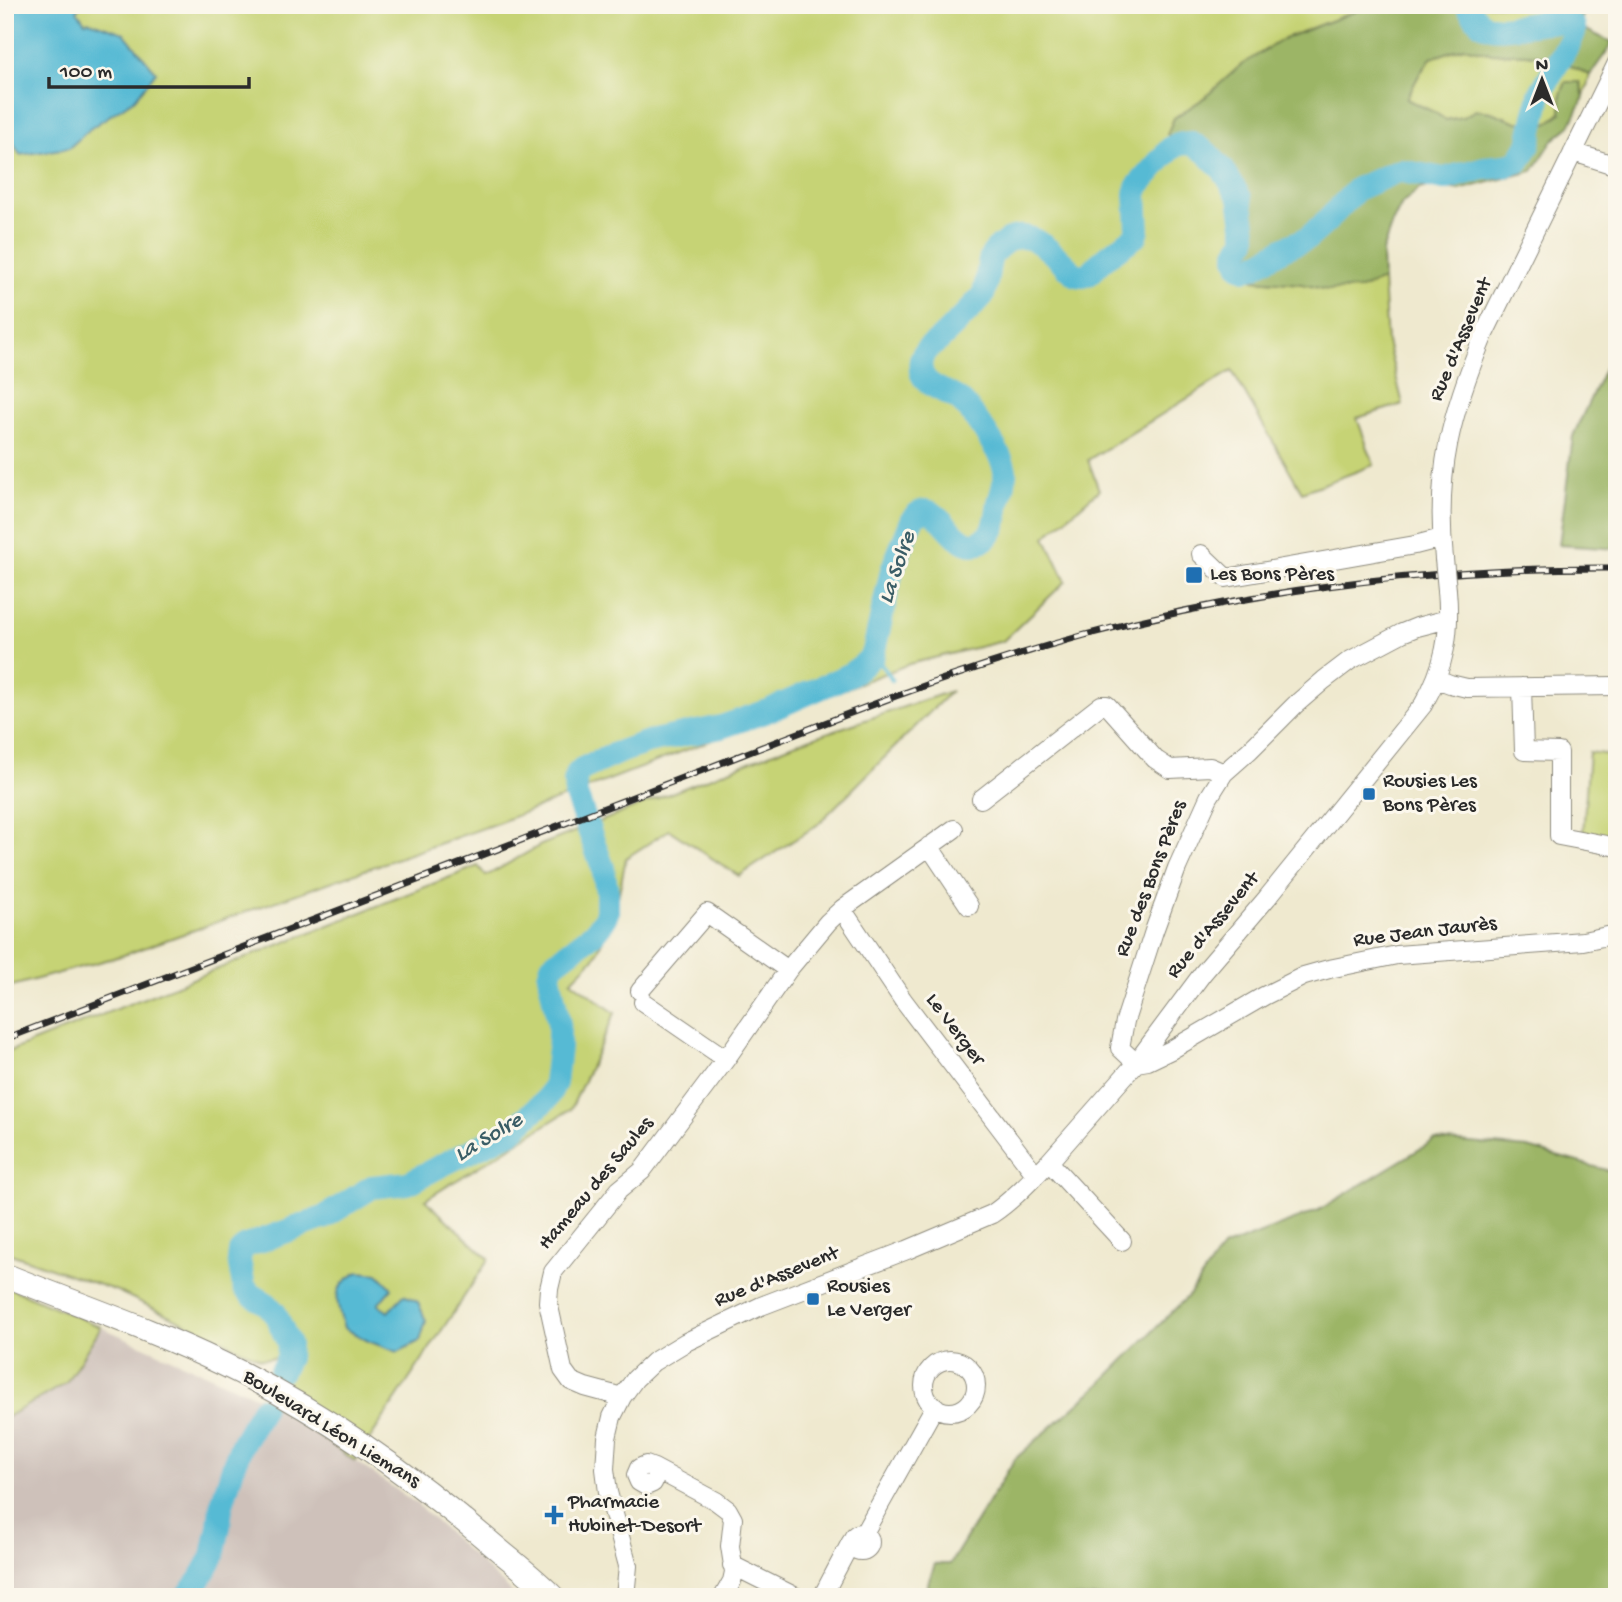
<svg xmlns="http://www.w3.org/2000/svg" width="1622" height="1602" font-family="'Gochi Hand',sans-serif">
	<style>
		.industrial { fill: #cec1ba }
		.green { fill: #c6d374; stroke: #787f50; stroke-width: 2 }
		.forest { fill: #9cb566; stroke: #647048; stroke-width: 2 }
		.water { fill: #56bad4; stroke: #407280; stroke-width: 2 }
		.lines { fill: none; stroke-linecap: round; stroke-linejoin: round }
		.stream { stroke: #56bad4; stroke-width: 4.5 }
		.river { stroke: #56bad4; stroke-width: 24 }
		.minor-casing { stroke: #8d8a7d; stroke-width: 20 }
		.major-casing { stroke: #8d8a7d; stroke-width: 25 }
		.minor { stroke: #fff; stroke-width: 18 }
		.major { stroke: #fff; stroke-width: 23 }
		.rail-casing { stroke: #2b2b2b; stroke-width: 7 }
		.rail { stroke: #fbf7ec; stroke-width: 4.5; stroke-dasharray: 13; stroke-linecap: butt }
		.minor-bridge-casing { stroke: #8d8a7d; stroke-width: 20; stroke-linecap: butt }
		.minor-bridge { stroke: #fff; stroke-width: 18 }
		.poi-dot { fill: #1f6fb2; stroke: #fbf7ec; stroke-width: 2.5 }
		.labels { text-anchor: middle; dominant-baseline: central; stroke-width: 6; stroke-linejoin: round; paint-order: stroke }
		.street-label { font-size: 21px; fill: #2b2b2b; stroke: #fbf7ec }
		.poi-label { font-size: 21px; fill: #2b2b2b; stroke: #fbf7ec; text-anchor: start }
		.water-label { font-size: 23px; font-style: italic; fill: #3a5d66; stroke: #fbf7ec }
	</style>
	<rect width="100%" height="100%" fill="#fbf7ec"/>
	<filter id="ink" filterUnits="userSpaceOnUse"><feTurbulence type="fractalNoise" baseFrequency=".0143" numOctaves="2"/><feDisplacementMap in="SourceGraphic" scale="14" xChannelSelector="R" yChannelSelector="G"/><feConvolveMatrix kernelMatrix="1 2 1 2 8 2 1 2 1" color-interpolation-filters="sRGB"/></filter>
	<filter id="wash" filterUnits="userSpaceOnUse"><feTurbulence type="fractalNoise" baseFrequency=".00686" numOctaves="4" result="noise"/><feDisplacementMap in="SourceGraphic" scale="28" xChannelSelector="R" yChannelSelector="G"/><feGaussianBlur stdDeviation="1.57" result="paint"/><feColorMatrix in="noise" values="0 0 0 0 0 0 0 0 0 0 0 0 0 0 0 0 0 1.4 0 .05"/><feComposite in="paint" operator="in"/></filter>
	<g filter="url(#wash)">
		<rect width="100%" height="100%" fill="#efe9cf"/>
		<!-- industrial -->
		<path class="industrial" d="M101,1327L271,1403L417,1504L517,1597H5V1418L66,1383Z"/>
		<!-- green -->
		<path class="green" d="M5,5H1372L1283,39L1203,99L1174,118L1185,140L1193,142L1210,152L1233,179L1241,197L1251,232L1252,249L1247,275L1254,280L1302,284L1328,290L1360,289L1383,280L1387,342L1403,404L1357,418L1374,465L1302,492L1232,371L1088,460L1099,490L1045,537L1066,581L1003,641L909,664L500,822L121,956L5,988Z
			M1464,5H1560L1549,10L1506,39L1482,28Z
			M1464,47L1490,53L1527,54L1552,57L1590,75L1584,97L1580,83L1561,94V113L1547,124L1517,122L1491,112L1476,110L1463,117L1446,120L1434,112L1406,99L1419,75L1431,58Z
			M951,691L817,825L739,876L669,830L626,858L615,912L595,957L571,981L615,1013L571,1109L425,1200L489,1259L355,1461L271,1403L295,1356L261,1359L117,1291L5,1252V1053L478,866L486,876L541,845L794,744Z
			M1589,752L1617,756V842L1583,834Z
			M5,1286L101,1327L66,1383L5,1418Z"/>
		<!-- forest -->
		<path class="forest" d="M1372,5H1464L1482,28L1506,38L1549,9L1560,5H1588L1578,26L1613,43L1590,75L1552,57L1527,54L1490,53L1464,47L1431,58L1419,75L1406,99L1434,112L1446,120L1463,117L1476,110L1491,112L1517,122L1547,124L1561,113V94L1566,82H1580L1584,97L1570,126L1553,140L1533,171L1459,190L1434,185L1419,189L1402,204L1392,223L1382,252L1383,280L1360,289L1328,290L1302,284L1254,280L1247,275C1250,260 1253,246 1251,231C1245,199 1216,133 1176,142L1167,134L1174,118L1203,99L1241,65L1283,39Z
			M1617,362V549L1559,545L1573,436L1605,367Z
			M1435,1140L1528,1148L1617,1173V1597H923L935,1564H950L1015,1459L1100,1384L1190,1294L1222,1248L1317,1211Z"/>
		<!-- water -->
		<path class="water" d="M16,5H80L77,11L85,22L89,21L124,33L156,72L135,99L91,128L69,148L20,155L5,128V104L8,102L5,89V14Z
			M359,1272L378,1274L392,1288L378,1304L388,1312L404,1295L418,1302L426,1321L420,1341L398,1352L370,1342L344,1328C336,1301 330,1286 359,1272Z"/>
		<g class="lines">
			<!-- stream -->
			<path class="stream" d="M873,655L884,668L892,680"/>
			<!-- river -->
			<path class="river" d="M281,1371L288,1358L289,1344L275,1313L267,1304L252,1295L244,1287L239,1260L240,1252L246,1246L323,1218L372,1187L408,1183L416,1179L444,1164L512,1131L547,1099L555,1083L559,1048V1024L549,975L552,965L594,933L602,923L607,913V892L603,868L576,795L575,782L577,774L582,769L617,753L648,742L721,727L770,710L849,675L863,665L873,655L892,570L913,518C941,487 956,573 991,533C997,525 997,512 999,502C1002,492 1006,481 1005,471C1003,455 971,409 958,399C944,389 916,386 921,360C922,357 924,353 925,351C929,347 934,344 938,341C954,326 969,311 983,295C988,282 987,268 991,257C994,250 1001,245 1007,241C1033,225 1057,259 1076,275L1083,276L1089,274L1105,258L1136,236L1138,229L1136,195L1137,187L1171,148L1178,144L1192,143L1207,153L1223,170L1240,198L1245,232V240L1237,252V258L1240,266L1246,269L1253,267L1283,249L1308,238L1325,223L1357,189L1395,172L1401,171L1444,179L1484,168L1505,166L1519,161L1529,144L1540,94L1570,41L1574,33V27C1552,11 1503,38 1481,23C1475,18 1471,11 1467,5
				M187,1597L202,1576L213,1556L219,1526L221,1507L234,1464L242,1444L262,1409"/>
		</g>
	</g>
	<g filter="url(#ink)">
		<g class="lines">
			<defs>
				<path id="minor" d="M1573,152L1617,166
					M1201,554L1226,578L1415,545L1442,538
					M1444,559C1435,471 1451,413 1485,332L1617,63
					M1448,619L1417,627L1402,633L1349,661L1324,680L1295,705L1250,750L1224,773L1209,797L1177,868L1154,931L1125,1021L1120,1048L1136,1063L1148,1061L1171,1050L1264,996L1304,976L1329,969L1397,955L1583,941L1617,934
					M1437,679L1450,684L1467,688L1617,686
					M1522,687L1524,751L1559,752V836L1617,847
					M981,799L1101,705H1107L1155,759L1170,769L1210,767L1224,773
					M929,846L969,906
					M842,909L954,829
					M640,991L707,913L788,970
					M643,1002L726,1059
					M1049,1162L1122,1241
					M924 1386a26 26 0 1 1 52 0a26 26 0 1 1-52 0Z
					M622,1397L585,1387L571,1381L563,1370L548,1302L549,1289L553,1272L619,1190L642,1171L726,1059L788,970L828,922L842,909L903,1000L1036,1175
					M654,1468L656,1476L653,1483L646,1486L639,1482L636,1475L639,1468L646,1465L654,1468L716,1501L728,1510L733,1519L730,1546L734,1572L732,1581L723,1597
					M852 1542a9 9 0 1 1 18 0a9 9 0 1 1-18 0Z
					M864,1533L935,1406
					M732,1565L796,1597
					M625,1597L628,1566L608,1492L605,1469L607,1438L612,1417L622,1397L635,1379L653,1362L686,1342L761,1306L907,1250L992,1214C1013,1200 1031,1180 1049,1162L1136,1063L1203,973L1267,898L1423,705C1445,667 1451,633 1447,590
					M822,1597L851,1542"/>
				<path id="major" d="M5,1275C77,1304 151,1329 221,1363C320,1410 410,1474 493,1545C513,1562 534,1578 553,1597"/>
			</defs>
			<!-- minor casing -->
			<use href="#minor" class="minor-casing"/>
			<!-- major casing -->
			<use href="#major" class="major-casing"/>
			<!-- minor -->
			<use href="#minor" class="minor"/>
			<!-- major -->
			<use href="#major" class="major"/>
			<defs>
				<path id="rail" d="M5,1039L848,714C926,684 1005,657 1085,635C1258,588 1438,567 1617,568"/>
			</defs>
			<!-- rail casing -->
			<use href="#rail" class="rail-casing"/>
			<!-- rail -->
			<use href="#rail" class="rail"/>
			<defs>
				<path id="minor-bridge" d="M1444,559L1447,590"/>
			</defs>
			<!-- minor-bridge casing -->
			<use href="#minor-bridge" class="minor-bridge-casing"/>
			<!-- minor-bridge -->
			<use href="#minor-bridge" class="minor-bridge"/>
		</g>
	</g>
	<!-- markers -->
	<g class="poi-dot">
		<rect x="1185" y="566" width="18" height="18" rx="3.5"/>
		<rect x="1362" y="787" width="14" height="14" rx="3.5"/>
		<rect x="806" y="1292" width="14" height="14" rx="3.5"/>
		<path d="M550.5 1504.5h7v7h7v7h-7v7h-7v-7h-7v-7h7z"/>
	</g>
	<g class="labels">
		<!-- street labels -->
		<g class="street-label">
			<text transform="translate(1462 340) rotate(-67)">Rue d'Assevent</text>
			<text transform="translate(1152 879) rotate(-69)">Rue des Bons Pères</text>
			<text transform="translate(1214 926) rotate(-50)">Rue d'Assevent</text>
			<text transform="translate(1425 933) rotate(-7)">Rue Jean Jaurès</text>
			<text transform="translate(954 1030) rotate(53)">Le Verger</text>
			<text transform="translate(597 1184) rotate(-50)">Hameau des Saules</text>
			<text transform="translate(777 1278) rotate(-22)">Rue d'Assevent</text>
			<text transform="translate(331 1430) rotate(32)">Boulevard Léon Liemans</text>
		</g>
		<!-- poi labels -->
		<g class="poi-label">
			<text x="1210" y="575">Les Bons Pères</text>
			<text x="1383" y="782">Rousies Les<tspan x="1383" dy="24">Bons Pères</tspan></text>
			<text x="827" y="1287">Rousies<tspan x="827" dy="24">Le Verger</tspan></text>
			<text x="568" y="1503">Pharmacie<tspan x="568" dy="24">Hubinet-Desort</tspan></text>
		</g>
		<!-- water labels -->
		<g class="water-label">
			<text transform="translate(898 568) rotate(-71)">La Solre</text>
			<text transform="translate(489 1138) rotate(-31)">La Solre</text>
		</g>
	</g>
	<!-- margin -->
	<rect width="1622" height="1602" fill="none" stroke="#fbf7ec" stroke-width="28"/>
	<!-- north arrow -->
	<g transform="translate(1542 80)" stroke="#fbf7ec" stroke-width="5" paint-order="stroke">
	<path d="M0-5L12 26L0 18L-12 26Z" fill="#2b2b2b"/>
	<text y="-10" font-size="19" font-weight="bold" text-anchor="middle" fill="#2b2b2b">N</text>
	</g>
	<!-- scale -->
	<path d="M49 77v10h200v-10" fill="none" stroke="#2b2b2b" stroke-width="3.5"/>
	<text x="60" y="77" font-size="21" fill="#2b2b2b" stroke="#fbf7ec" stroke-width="5" paint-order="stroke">100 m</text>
</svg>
